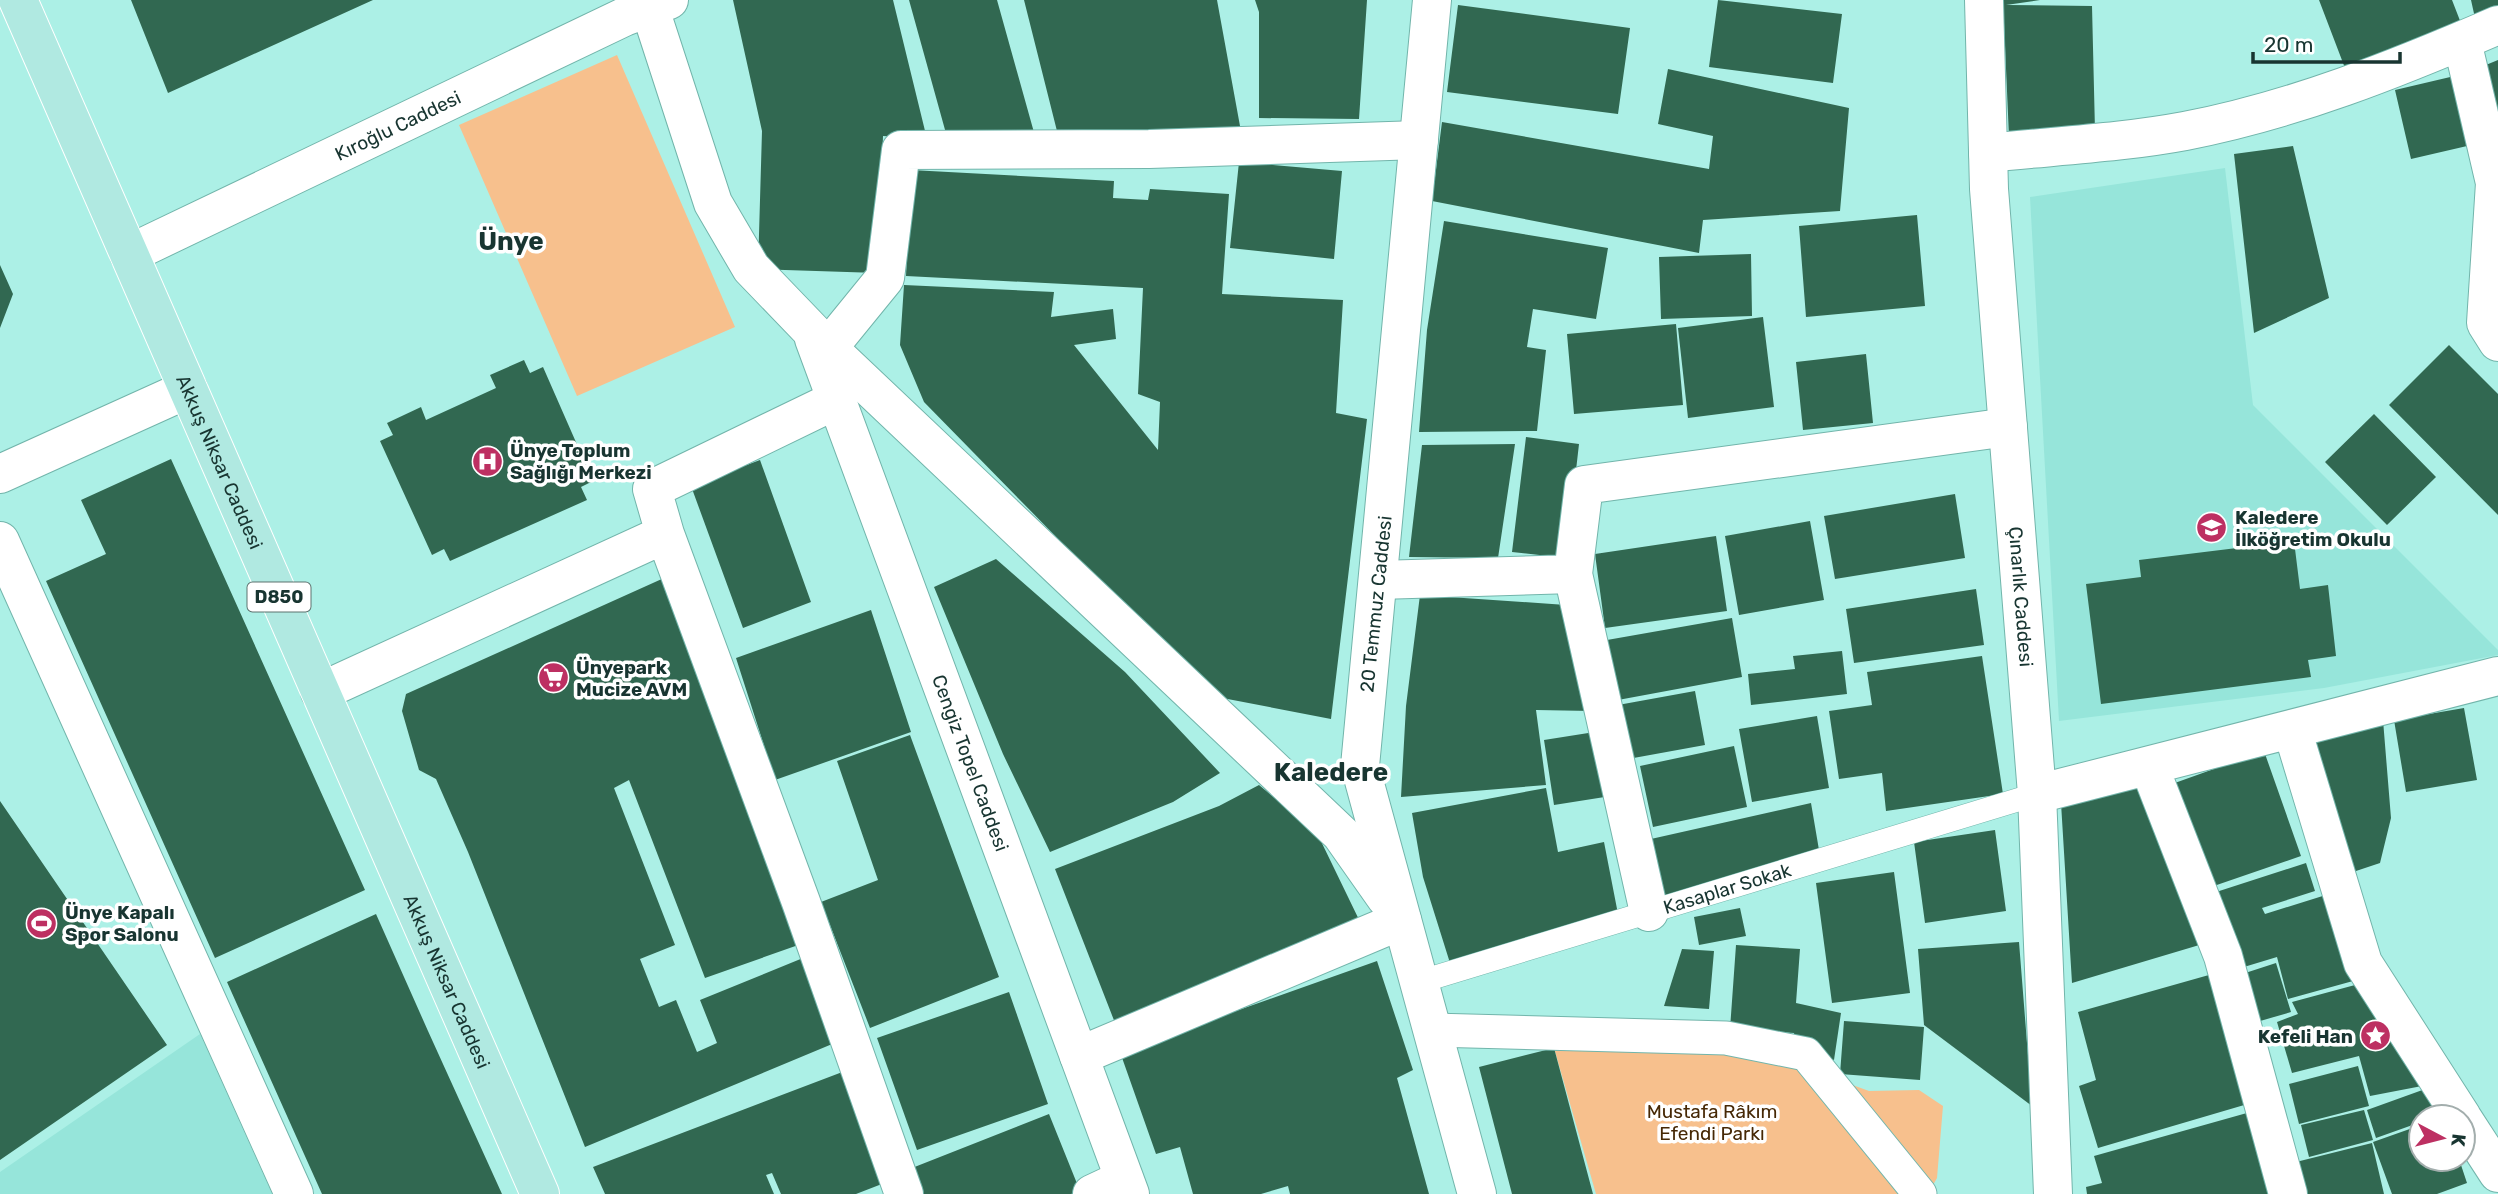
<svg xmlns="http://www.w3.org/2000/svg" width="2498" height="1194" font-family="Rubik,sans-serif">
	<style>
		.built { fill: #96e5da }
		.green { fill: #f7c08d }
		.building { fill: #316851 }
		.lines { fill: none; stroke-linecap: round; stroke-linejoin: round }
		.service-casing { stroke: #72b5ab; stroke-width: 24 }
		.pedestrian-casing { stroke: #72b5ab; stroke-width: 35 }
		.minor-casing { stroke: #72b5ab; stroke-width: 40 }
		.tertiary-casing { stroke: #72b5ab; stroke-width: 40 }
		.primary-casing { stroke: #fff; stroke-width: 40 }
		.service { stroke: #fff; stroke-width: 23 }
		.pedestrian { stroke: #fff; stroke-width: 33 }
		.minor { stroke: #fff; stroke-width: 38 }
		.tertiary { stroke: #fff; stroke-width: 38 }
		.primary { stroke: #b0e9e1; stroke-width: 38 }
		.labels { text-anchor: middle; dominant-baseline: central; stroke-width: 7; stroke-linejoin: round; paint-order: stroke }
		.shield { fill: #fff; stroke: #5d726f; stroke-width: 2 }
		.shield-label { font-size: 18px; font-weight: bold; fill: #183531 }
		.street-label { font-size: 19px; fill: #183531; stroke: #fff }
		.poi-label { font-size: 19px; font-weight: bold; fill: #183531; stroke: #fff; text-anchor: start }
		.park-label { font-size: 19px; fill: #462805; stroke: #fff }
		.district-label { font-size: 26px; font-weight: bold; fill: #183531; stroke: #fff }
	</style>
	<rect width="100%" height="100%" fill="#acf0e6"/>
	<!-- built -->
	<path class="built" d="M2225,168L2253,405L2498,650V655L2324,688L2059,721L2030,197Z
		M200,1034L272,1194H0V1172Z"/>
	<!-- green -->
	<path class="green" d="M617,55L735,327L577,396L459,125Z
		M1554,1048L1729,1049L1806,1068L1869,1091L1919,1090L1943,1106L1937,1178L1928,1194H1596Z"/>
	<!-- building -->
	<path class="building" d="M131,0H373L168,93Z
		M733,0H893L927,139L883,136L878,273L758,269L762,131Z
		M909,0H997L1035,136L947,137Z
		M1024,0H1217L1242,137L1059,139Z
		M1255,0H1367L1359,119L1259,118V12Z
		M1718,0L1842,14L1833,83L1709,67Z
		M2003,0H2040L2006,5L2092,6L2095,131L2009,137Z
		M2319,0H2452L2464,31L2348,76Z
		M2471,0H2498V10L2475,18Z
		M1458,5L1630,28L1618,114L1447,92Z
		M2498,60V114L2481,67Z
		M1668,69L1849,108L1840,211L1703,220L1699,253L1432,201L1442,122L1709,169L1713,136L1658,124Z
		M2463,74L2480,143L2411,159L2395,90Z
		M2293,146L2329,298L2254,333L2234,154Z
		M1239,162L1342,171L1334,259L1230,248Z
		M911,170L1114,181L1113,198L1148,200L1150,189L1229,194L1222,294L1343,300L1336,413L1367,419L1331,719L1212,696L924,402L900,345L904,285L1054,292L1051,317L1113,309L1116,339L1074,345L1158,450L1160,402L1138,394L1143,288L906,276Z
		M1917,215L1925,306L1806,317L1799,226Z
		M1444,221L1608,248L1596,319L1533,309L1527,347L1546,350L1537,431L1419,432L1427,330Z
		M1751,254L1752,316L1661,319L1659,257Z
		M0,265L13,294L0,328Z
		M1763,317L1774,407L1688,418L1678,328Z
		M1676,324L1683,405L1574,414L1567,334Z
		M2449,345L2498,394V515L2389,405Z
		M1866,354L1873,423L1803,430L1796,362Z
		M524,360L530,373L543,367L593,481L581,487L587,500L450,561L444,549L432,555L380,441L393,435L387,423L421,407L426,420L496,388L490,375Z
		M2374,414L2436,477L2387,525L2325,462Z
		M1526,437L1579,444L1566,558L1512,552Z
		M1515,444L1498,558L1409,557L1422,445Z
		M171,459L365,890L215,958L46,581L106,554L81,500Z
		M760,460L811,602L743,628L691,486Z
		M1955,494L1965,558L1835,579L1824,516Z
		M1810,521L1824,600L1739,615L1725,536Z
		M1716,536L1727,611L1605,628L1595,554Z
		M2294,541L2300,589L2328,585L2336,656L2308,660L2311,677L2101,704L2086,584L2141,577L2139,560Z
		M996,559L1125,672L1220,773L1173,802L1050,852L1003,754L934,587Z
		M664,578L804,943L705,978L629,780L614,788L675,945L640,959L659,1007L676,1000L697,1052L717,1043L700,1000L803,958L837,1042L585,1147L468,852L436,779L419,770L402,711L406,694Z
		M1976,589L1984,645L1854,663L1846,609Z
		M1420,595L1566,605L1592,711L1536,710L1546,785L1401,797L1406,706Z
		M871,610L911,732L775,780L736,658Z
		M1732,618L1742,677L1618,700L1607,640Z
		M1842,651L1847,694L1751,705L1748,674L1795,669L1793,656Z
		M1982,656L2003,794L1886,811L1882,773L1839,779L1829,711L1872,705L1867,672Z
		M1695,691L1705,745L1628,759L1618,705Z
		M2464,708L2477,780L2406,792L2394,720Z
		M1817,716L1829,788L1752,802L1739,729Z
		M2383,720L2391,818L2380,863L2347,874L2308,740Z
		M1601,731L1611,796L1554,805L1544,740Z
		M910,735L999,977L870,1028L821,902L878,880L837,761Z
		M1734,746L1747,807L1653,827L1640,766Z
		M2264,751L2301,856L2208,888L2172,784Z
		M2142,777L2206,943L2072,983L2061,803Z
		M1259,785L1317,833L1364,930L1117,1028L1055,869L1219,806Z
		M1546,788L1558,852L1604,842L1618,914L1450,963L1423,877L1412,813Z
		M0,801L167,1045L0,1160Z
		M1811,803L1819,850L1657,901L1642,841Z
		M1995,830L2006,911L1925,923L1914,842Z
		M2306,863L2315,891L2262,908L2265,914L2329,894L2353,981L2288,999L2277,957L2234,970L2210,894Z
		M1894,872L1910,993L1832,1003L1816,883Z
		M1740,908L1746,936L1699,945L1694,917Z
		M376,914L428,1031L502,1194H322L300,1145L227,982Z
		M2019,942L2032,1106L1924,1025L1918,949Z
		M1736,945L1800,949L1796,1003L1841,1013L1834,1060L1793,1045L1794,1033L1730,1029Z
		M1682,949L1714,951L1709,1009L1664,1006Z
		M1377,961L1413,1070L1397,1078L1429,1194H1290L1288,1186L1261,1194H1193L1180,1147L1156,1154L1120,1052Z
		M2276,963L2291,1012L2250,1024L2236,976Z
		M2216,973L2251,1103L2098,1148L2079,1086L2096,1080L2078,1012Z
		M2355,985L2422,1086L2370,1096L2359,1056L2292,1073L2277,1022L2298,1014L2292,1002Z
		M1009,992L1048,1104L917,1150L877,1038Z
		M1844,1021L1924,1027L1920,1080L1840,1074Z
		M1554,1048L1593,1194H1512L1479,1067Z
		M2358,1066L2369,1106L2299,1124L2289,1084Z
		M845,1071L887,1182L856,1194H781L772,1173L766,1175L774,1194H605L593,1167Z
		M2428,1088L2438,1116L2421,1117V1122L2376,1138L2367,1110Z
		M2364,1110L2373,1140L2309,1157L2301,1125Z
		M2254,1111L2275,1194H2087L2086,1187L2102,1183L2094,1156Z
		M1049,1114L1080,1191L1071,1194H922L912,1168Z
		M2421,1125V1159H2459L2467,1183L2437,1194H2392L2373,1142Z
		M2372,1143L2384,1194H2304L2296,1162Z"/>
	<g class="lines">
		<defs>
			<g id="service">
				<path id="s1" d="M1419,982L2037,794"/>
			</g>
			<path id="pedestrian" d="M1432,1030L1726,1038L1806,1054L1920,1194"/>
			<path id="minor" d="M2462,41L2495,183L2486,323L2498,342
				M1988,153C2053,146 2121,143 2185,131C2294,110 2396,69 2498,25
				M828,348L885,278L901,150L1149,149L1419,140
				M0,474L188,389
				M665,534L801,902L904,1194
				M0,541L294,1194
				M1573,574L1649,912
				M1379,580L1573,574L1584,485L2008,427
				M320,692L665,534L652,489L836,400
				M2292,729L2363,963L2462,1117
				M2149,766L2223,956L2288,1194
				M2037,794L2498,676
				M1079,1056L1402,920
				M2463,1119L2498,1173
				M1092,1194L1124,1179"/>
			<g id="tertiary">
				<path d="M1432,0L1360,766L1477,1194"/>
				<path id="s2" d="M1984,0L1989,189L2037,794L2053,1194"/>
				<path d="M649,6L713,203L751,268L828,348L1341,834L1386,898"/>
				<path id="s3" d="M129,254L624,17L669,0"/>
				<path id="s4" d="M814,339L1130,1194"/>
			</g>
			<g id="primary">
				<path id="s5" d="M18,0L540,1194"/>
			</g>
		</defs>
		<!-- service casing -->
		<use href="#service" class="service-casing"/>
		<!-- pedestrian casing -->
		<use href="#pedestrian" class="pedestrian-casing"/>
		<!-- minor casing -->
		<use href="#minor" class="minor-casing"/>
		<!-- tertiary casing -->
		<use href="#tertiary" class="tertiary-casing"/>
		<!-- primary casing -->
		<use href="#primary" class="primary-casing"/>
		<!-- service -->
		<use href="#service" class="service"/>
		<!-- pedestrian -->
		<use href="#pedestrian" class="pedestrian"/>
		<!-- minor -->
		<use href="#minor" class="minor"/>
		<!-- tertiary -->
		<use href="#tertiary" class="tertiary"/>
		<!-- primary -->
		<use href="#primary" class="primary"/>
	</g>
	<!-- icons -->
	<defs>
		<symbol id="hospital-disc" viewBox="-11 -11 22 22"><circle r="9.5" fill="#bd3062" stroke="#fff"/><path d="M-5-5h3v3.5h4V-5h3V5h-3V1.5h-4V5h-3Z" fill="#fff"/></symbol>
		<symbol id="school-disc" viewBox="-11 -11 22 22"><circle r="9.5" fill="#bd3062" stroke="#fff"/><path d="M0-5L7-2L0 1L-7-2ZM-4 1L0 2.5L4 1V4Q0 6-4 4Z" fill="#fff"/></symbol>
		<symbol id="supermarket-disc" viewBox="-11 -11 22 22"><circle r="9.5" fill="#bd3062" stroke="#fff"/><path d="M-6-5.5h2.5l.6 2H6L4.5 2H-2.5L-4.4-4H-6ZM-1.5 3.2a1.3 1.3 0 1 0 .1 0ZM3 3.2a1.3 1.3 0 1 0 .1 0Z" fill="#fff"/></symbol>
		<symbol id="stadium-disc" viewBox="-11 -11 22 22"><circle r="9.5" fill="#bd3062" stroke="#fff"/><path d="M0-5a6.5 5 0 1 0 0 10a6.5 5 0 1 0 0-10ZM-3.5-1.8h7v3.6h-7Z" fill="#fff"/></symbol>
		<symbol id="sight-disc" viewBox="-11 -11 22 22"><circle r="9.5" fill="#bd3062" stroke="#fff"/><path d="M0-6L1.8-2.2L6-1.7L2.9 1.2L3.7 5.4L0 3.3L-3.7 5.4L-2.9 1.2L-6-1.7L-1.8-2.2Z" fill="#fff"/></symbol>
	</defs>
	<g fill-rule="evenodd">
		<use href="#hospital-disc" x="470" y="444" width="35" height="35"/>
		<use href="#school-disc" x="2194" y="510" width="35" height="35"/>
		<use href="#supermarket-disc" x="536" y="660" width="35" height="35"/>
		<use href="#stadium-disc" x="24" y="906" width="35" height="35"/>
		<use href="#sight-disc" x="2358" y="1018" width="35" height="35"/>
	</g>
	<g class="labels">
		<!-- shield labels -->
		<rect class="shield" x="247.5" y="582.5" width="63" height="29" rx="5"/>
		<g class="shield-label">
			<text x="279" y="597">D850</text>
		</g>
		<!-- street labels -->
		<g class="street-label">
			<text stroke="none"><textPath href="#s3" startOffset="298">Kıroğlu Caddesi</textPath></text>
			<text stroke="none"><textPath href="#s5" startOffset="504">Akkuş Niksar Caddesi</textPath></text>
			<text stroke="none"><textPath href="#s2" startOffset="598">Çınarlık Caddesi</textPath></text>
			<text transform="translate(1376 604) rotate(-84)">20 Temmuz Caddesi</text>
			<text stroke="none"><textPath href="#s4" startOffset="452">Cengiz Topel Caddesi</textPath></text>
			<text stroke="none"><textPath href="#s1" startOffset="322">Kasaplar Sokak</textPath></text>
			<text stroke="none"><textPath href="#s5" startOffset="1071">Akkuş Niksar Caddesi</textPath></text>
		</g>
		<!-- poi labels -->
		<g class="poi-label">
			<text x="510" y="450">Ünye Toplum<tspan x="510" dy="22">Sağlığı Merkezi</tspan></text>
			<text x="2235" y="517">Kaledere<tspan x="2235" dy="22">İlköğretim Okulu</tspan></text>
			<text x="576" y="667">Ünyepark<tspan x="576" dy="22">Mucize AVM</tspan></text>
			<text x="65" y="912">Ünye Kapalı<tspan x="65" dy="22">Spor Salonu</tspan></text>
			<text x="2353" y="1036" text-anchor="end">Kefeli Han</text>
		</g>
		<!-- park labels -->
		<g class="park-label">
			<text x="1712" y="1111">Mustafa Râkım<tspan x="1712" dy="22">Efendi Parkı</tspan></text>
		</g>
		<!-- district labels -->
		<g class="district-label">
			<text x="511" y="241">Ünye</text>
			<text x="1331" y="772">Kaledere</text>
		</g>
	</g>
	<!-- north arrow -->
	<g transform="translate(2442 1138) rotate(97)"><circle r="33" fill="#ffffff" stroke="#a3aead" stroke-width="2"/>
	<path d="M0-5L12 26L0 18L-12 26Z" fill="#bd3062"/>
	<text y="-10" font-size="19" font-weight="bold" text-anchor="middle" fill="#183531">K</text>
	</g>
	<!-- scale -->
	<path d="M2253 52v10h147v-10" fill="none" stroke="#183531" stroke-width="3.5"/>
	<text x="2264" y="52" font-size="21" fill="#183531" stroke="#ffffff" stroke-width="5" paint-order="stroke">20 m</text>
</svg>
